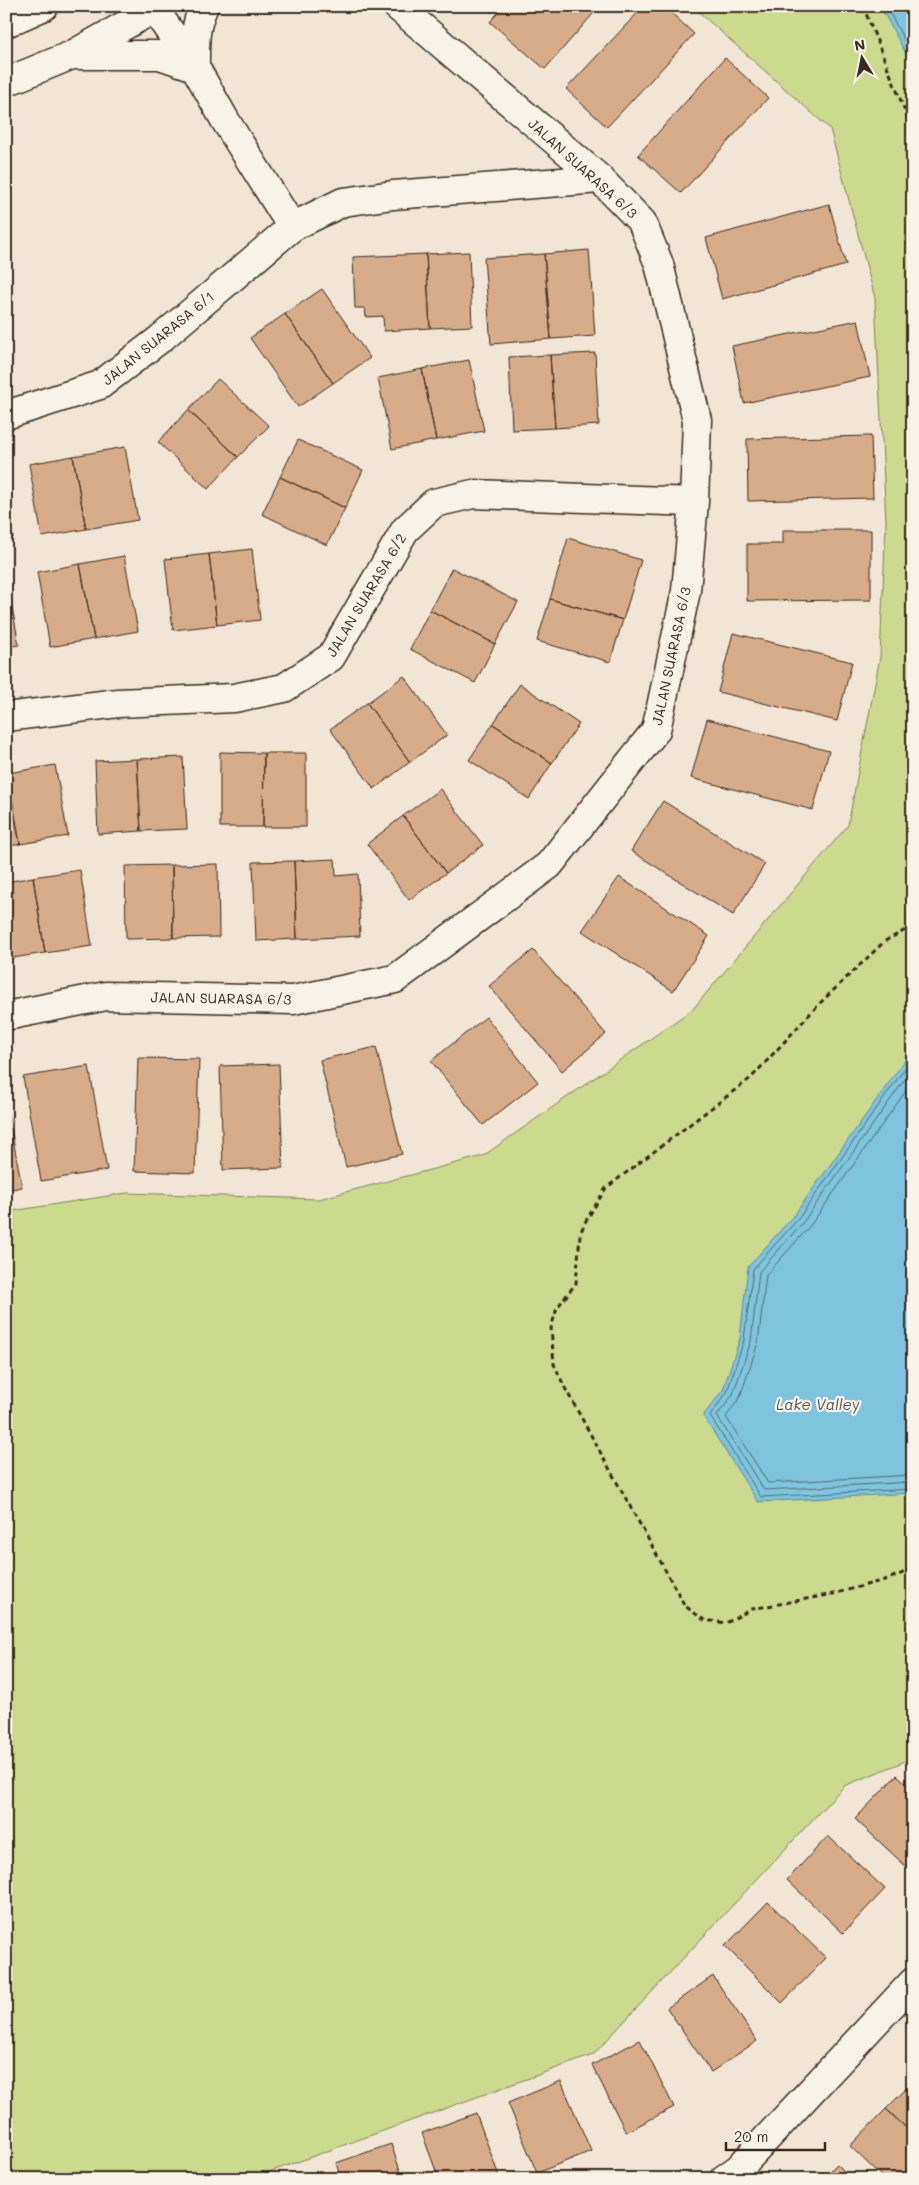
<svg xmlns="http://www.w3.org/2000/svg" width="919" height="2185" font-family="Mali,sans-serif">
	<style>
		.green { fill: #cbda8e; stroke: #838256 }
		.water { fill: #7ec4df; stroke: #638692 }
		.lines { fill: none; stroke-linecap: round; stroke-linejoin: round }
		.shore { stroke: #56686b; stroke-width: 1 }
		.building { fill: #d8ac89; stroke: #3b2a1e }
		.minor-casing { stroke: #3b2a1e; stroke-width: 31 }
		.path { stroke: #3b2a1e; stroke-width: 3; stroke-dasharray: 5 4; stroke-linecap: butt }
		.minor { stroke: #f7f3e8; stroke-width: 28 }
		.labels { text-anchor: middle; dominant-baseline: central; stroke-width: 4.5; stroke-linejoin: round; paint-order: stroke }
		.street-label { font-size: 14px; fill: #3b2a1e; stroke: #f7f3e8 }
		.water-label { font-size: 15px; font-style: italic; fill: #4f5858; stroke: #f7f3e8 }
	</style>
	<rect width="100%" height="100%" fill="#f1e5d5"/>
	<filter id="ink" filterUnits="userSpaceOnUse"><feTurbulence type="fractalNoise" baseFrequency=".02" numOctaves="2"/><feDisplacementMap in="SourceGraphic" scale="10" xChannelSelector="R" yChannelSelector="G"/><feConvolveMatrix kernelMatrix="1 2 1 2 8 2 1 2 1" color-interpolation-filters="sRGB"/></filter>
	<g filter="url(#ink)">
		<!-- green -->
		<path class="green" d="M692,6H913V1758L844,1786L593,2055L250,2179H6V1212L127,1193L319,1199L483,1156L693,1009L848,825L880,657L886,522L875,298L830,129Z"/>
		<!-- water -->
		<path class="water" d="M880,6H913V64L910,61Z
			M913,1049V1493L758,1502L703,1416L723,1390L740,1338L748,1267L795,1214Z"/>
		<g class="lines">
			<!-- shore -->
			<path class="shore" d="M886,6L913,56
				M913,1057L799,1218L753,1269L744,1340L727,1392L710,1416L761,1497L913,1489
				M913,1068L804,1221L759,1272L751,1341L733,1394L717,1416L764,1490L913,1482
				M913,1081L810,1226L766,1275L758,1343L740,1397L726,1417L768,1483L913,1475"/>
		</g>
		<!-- building -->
		<path class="building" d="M504,6H600L545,69L490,22Z
			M644,6H664L694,34L607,127L566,89Z
			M725,58L768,98L681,193L638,155Z
			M829,204L846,265L722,299L706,238Z
			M589,250L595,336L551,339L544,254Z
			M469,252L472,326L430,328L426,254Z
			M426,254L430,328L384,331L383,316L366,317L365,308H355L353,257Z
			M544,254L551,339L491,344L484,258Z
			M322,289L370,358L333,383L285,314Z
			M285,314L333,383L298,407L250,338Z
			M858,320L870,377L744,403L732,346Z
			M595,353L599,425L555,428L550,355Z
			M550,355L555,428L512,430L509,357Z
			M469,360L484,431L436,440L422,369Z
			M422,369L436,440L392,449L378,378Z
			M218,379L269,426L238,457L188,410Z
			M188,410L238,457L208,489L158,442Z
			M871,436L873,498L748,501L747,439Z
			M298,440L363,470L345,508L280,477Z
			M125,447L138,520L86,529L73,456Z
			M73,456L86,529L42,537L29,464Z
			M280,477L345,508L327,545L262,514Z
			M6,501L13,538L6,539Z
			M783,530H871V600L747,601V544H783Z
			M568,538L641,560L623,620L550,599Z
			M252,549L260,620L217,625L209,554Z
			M209,554L217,625L173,630L165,559Z
			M124,556L138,631L94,639L80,564Z
			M80,564L94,639L50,647L37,572Z
			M452,568L518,602L495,644L430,610Z
			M6,574L19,645L6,647Z
			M550,599L623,620L610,662L537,641Z
			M430,610L495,644L475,683L410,649Z
			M733,633L852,662L837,721L718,692Z
			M404,676L447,735L410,762L367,703Z
			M520,684L579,724L552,763L493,724Z
			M367,703L410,762L374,789L330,729Z
			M707,719L829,751L813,810L691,778Z
			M493,724L552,763L529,799L469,760Z
			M220,752L264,753L263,827H220Z
			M264,753H306V827H263Z
			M183,757L187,829L141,831L137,759Z
			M137,759L141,831L98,834L95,761Z
			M55,765L68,836L20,844L8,773Z
			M6,773L20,844L6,847Z
			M440,789L483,845L446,873L403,816Z
			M663,801L765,864L733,915L631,851Z
			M403,816L446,873L409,900L367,844Z
			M335,859L336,876L358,874L360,936L297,939L294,861Z
			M294,861L297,939L256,941L253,862Z
			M218,864L219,937L173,938L172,865Z
			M172,865L173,938L126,939L125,866Z
			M80,870L92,946L45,953L33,877Z
			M33,877L45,953L6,959V882Z
			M619,877L709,936L673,991L582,931Z
			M533,950L606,1034L562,1071L489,986Z
			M486,1017L538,1082L483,1125L431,1061Z
			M376,1047L402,1154L346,1167L320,1060Z
			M138,1058L199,1059L195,1173L134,1171Z
			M279,1064L283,1168L223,1170L220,1066Z
			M89,1066L107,1170L41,1181L23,1077Z
			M6,1102L22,1187L6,1190Z
			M897,1775L913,1789L911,1871L855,1819Z
			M828,1836L885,1889L843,1933L787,1880Z
			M768,1902L826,1958L782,2003L725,1946Z
			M713,1976L757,2041L711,2072L667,2008Z
			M640,2040L674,2107L626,2132L592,2065Z
			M561,2081L591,2151L537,2173L508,2103Z
			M913,2082V2134L886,2109Z
			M886,2109L913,2134V2179H884L850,2146Z
			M476,2113L500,2179H439L422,2133Z
			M391,2144L403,2179H341L336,2163Z
			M837,2164L852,2179H822Z"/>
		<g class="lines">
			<defs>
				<path id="minor" d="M152,6L195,67L225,120L292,227
					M6,23L44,6
					M78,55H160L195,67
					M195,67C195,46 194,26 204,6
					M6,82L72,55L159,6
					M6,415L100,385L160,339L292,227L343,202L393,195L600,179
					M6,717L118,703L234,698L284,688L331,657L405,530L434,503L473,494L694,502
					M6,1016L106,996L293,1000L395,979L549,865L656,730L686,591L694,502L697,420L659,264L642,222L600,179L397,6
					M724,2179L738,2169L913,1982"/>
			</defs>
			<!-- minor casing -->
			<use href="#minor" class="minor-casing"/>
			<!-- path -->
			<path class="path" d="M863,6L913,131
				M913,926L885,941L820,1003L751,1078L606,1188L584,1224L580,1235L576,1283L557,1308L551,1328L554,1364L565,1388L685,1606L704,1620L726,1623L752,1609L833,1594L888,1579L913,1569"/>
			<!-- minor -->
			<use href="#minor" class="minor"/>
		</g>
	</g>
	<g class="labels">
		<!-- street labels -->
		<g class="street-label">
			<text transform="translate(583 168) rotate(42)">JALAN SUARASA 6/3</text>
			<text transform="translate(158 338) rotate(-39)">JALAN SUARASA 6/1</text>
			<text transform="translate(366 595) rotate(-59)">JALAN SUARASA 6/2</text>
			<text transform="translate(671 656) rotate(-78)">JALAN SUARASA 6/3</text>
			<text transform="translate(221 998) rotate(1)">JALAN SUARASA 6/3</text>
		</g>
		<!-- water labels -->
		<g class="water-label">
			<text x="818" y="1404">Lake Valley</text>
		</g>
	</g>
	<!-- margin -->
	<rect width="919" height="2185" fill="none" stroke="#f7f3e8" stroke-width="25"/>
	<rect x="12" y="12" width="894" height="2160" fill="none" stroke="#3b2a1e" stroke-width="2" filter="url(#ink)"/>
	<!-- north arrow -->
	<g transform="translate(862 58) rotate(350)" stroke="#f7f3e8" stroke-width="4" paint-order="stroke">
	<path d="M0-4L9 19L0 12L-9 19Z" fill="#3b2a1e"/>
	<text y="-8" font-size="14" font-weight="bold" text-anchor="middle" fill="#3b2a1e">N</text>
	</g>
	<!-- scale -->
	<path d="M726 2142v8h99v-8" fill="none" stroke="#3b2a1e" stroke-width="2.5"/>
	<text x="734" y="2142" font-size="15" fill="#3b2a1e" stroke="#f7f3e8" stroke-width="4" paint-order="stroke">20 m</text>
</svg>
